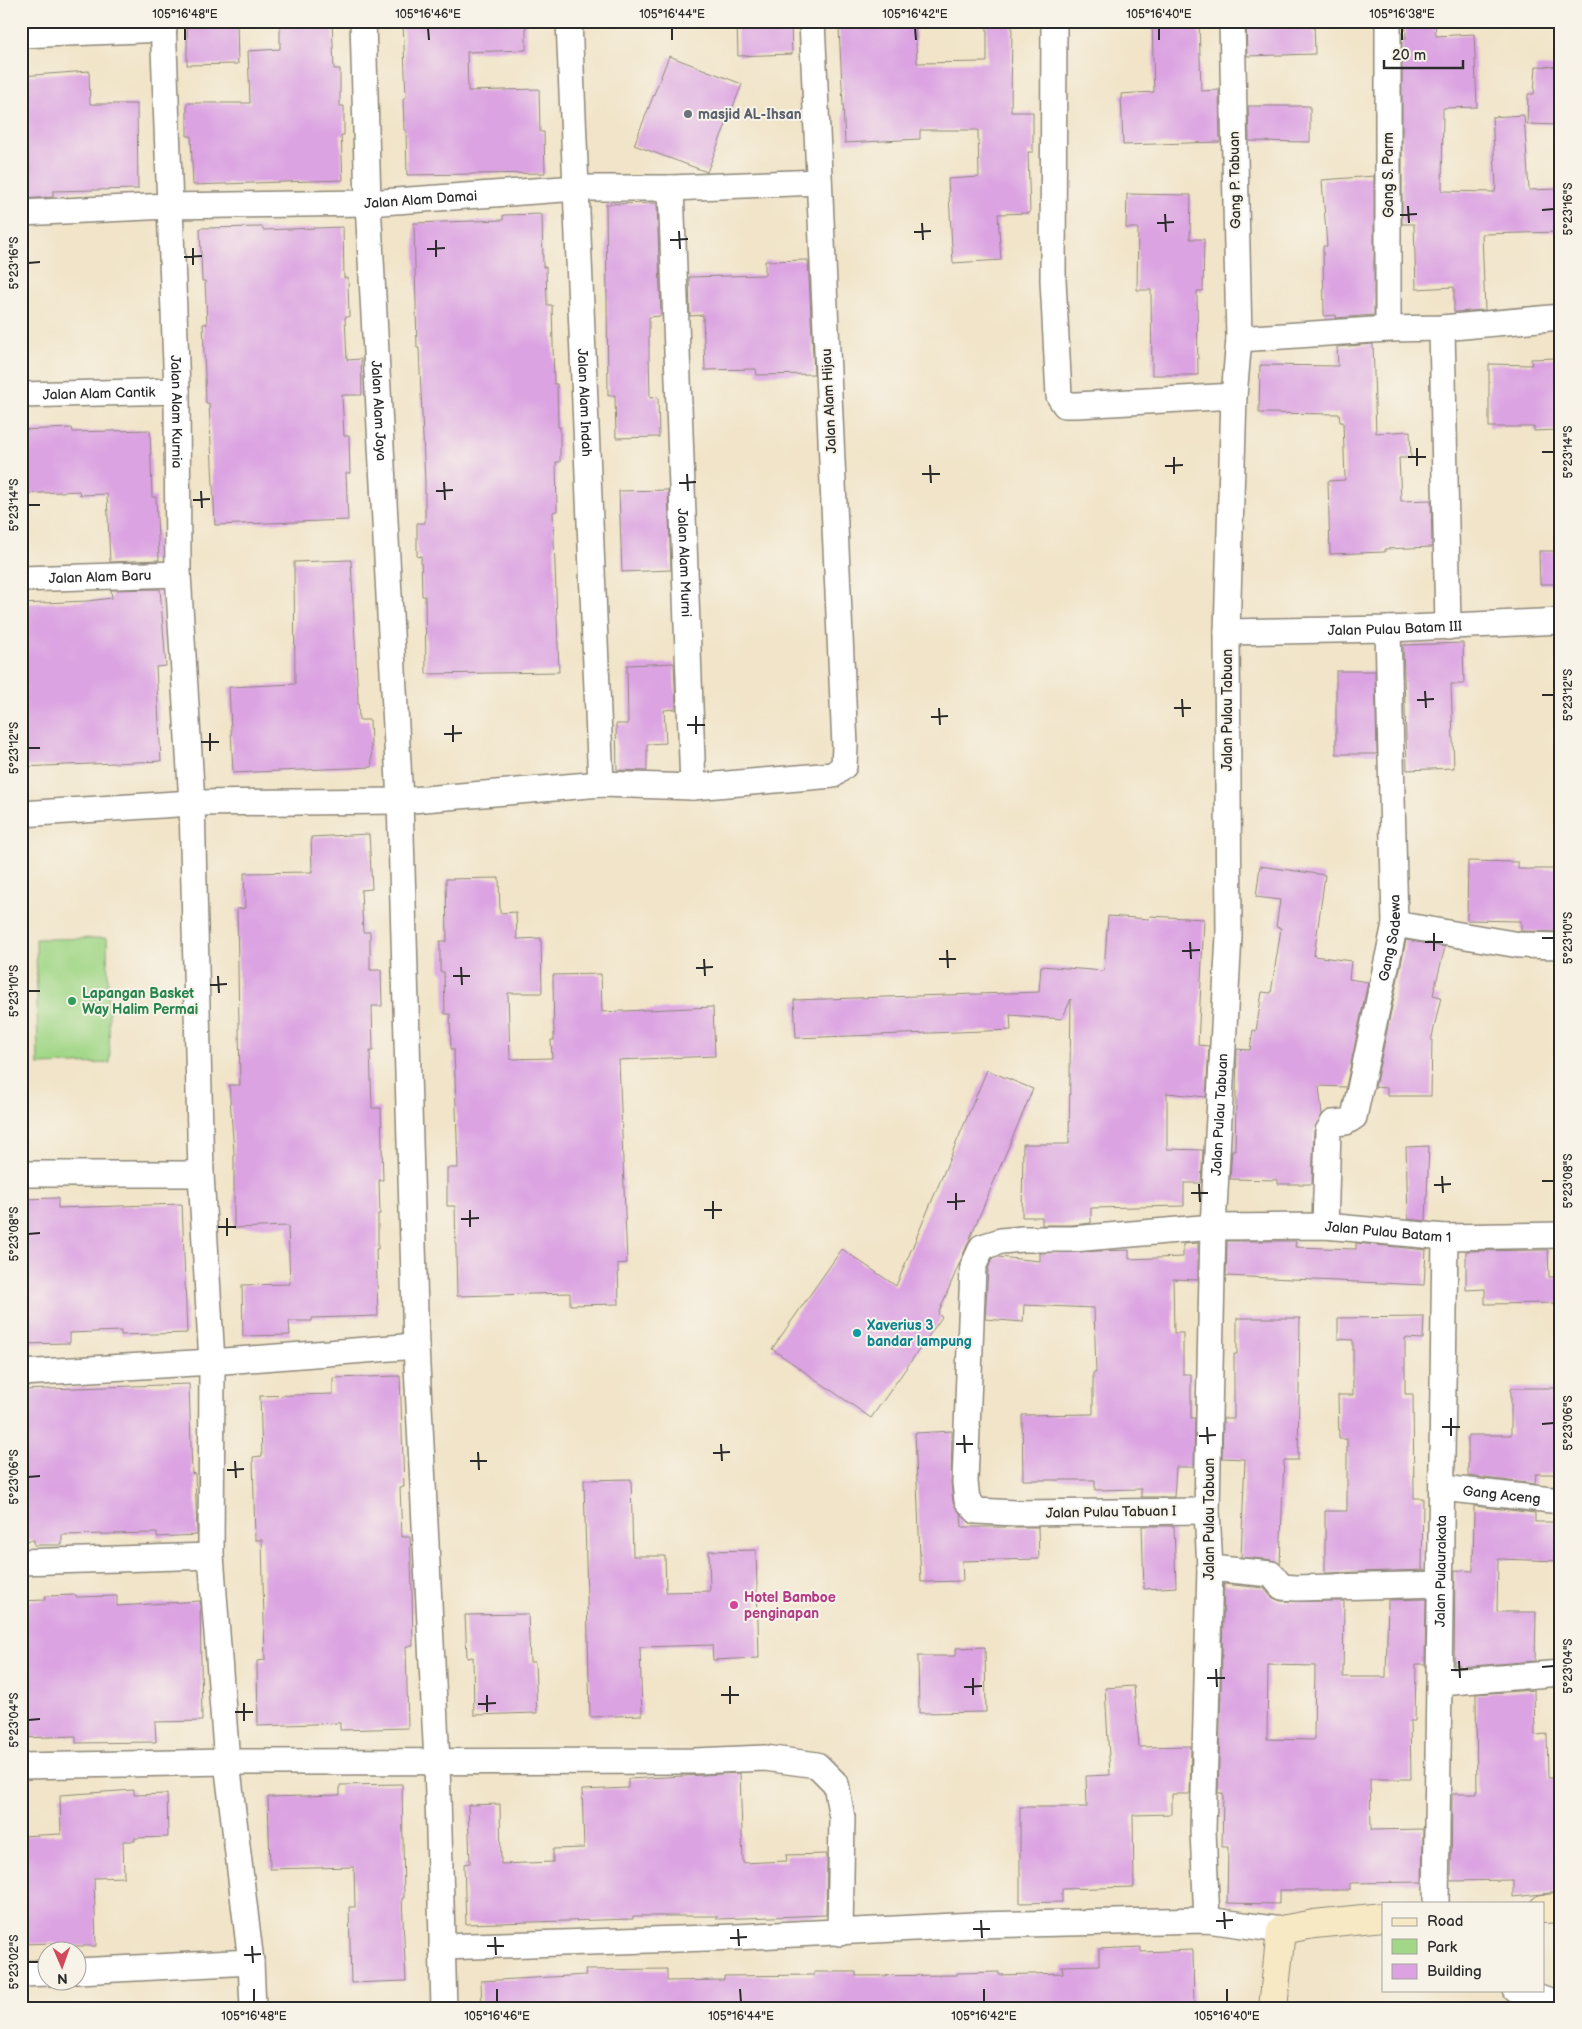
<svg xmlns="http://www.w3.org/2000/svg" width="1582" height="2029" font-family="'Balsamiq Sans',sans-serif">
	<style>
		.green { fill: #a1d787; stroke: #668159 }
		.building { fill: #dba3e2; fill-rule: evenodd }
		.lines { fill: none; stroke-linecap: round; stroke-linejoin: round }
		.street-casing { stroke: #8e887a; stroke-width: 28 }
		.secondary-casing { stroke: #8e887a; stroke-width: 30 }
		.street { stroke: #fff; stroke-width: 25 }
		.secondary { stroke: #f7e9c3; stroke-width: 28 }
		.ticks { fill: none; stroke: #2b2b2b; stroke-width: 2 }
		.worship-dot { fill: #6b7280; stroke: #f7f3e8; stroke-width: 2 }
		.leisure-dot { fill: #2e9e5b; stroke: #f7f3e8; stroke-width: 2 }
		.culture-dot { fill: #0f9aa8; stroke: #f7f3e8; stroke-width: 2 }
		.hotel-dot { fill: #d1479c; stroke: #f7f3e8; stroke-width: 2 }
		.labels { text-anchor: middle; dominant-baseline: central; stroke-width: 4; stroke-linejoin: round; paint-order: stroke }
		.worship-label { font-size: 14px; font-weight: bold; fill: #5b616d; stroke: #f7f3e8; text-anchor: start }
		.street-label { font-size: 14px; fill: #2b2b2b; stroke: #f7f3e8 }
		.leisure-label { font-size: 14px; font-weight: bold; fill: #27864d; stroke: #f7f3e8; text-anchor: start }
		.culture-label { font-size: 14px; font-weight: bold; fill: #0d838f; stroke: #f7f3e8; text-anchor: start }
		.hotel-label { font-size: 14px; font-weight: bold; fill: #b23c85; stroke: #f7f3e8; text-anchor: start }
		.neatline { fill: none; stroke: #2b2b2b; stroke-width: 2 }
		.ticks-label { font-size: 12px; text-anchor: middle; fill: #2b2b2b }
	</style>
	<rect width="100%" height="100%" fill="#f7f3e8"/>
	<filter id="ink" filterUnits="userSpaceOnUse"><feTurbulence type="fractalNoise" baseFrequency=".02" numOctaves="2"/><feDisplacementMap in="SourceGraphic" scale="10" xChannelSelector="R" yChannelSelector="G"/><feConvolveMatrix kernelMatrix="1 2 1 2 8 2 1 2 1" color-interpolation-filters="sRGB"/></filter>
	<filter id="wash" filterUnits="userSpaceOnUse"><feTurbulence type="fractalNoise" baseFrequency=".0096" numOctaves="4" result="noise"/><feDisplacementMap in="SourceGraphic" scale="20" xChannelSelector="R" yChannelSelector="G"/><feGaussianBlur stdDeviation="1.12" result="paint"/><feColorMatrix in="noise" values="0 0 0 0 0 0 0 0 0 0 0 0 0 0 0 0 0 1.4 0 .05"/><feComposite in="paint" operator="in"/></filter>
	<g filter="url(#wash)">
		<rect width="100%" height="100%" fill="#f1e4c8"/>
		<!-- green -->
		<path class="green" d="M107,938L110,1063L38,1065L36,939Z"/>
		<g id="blocks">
			<!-- building -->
			<path class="building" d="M187,21H237L238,64L187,65Z
				M332,21L334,69H340V106H344V135H341L343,180L193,185L191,136H187V103H250L248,51L280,49V23Z
				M403,21H526V50L467,52L468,91L539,89L540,132H544L545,173L407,175L406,130H404L403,98H406Z
				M737,21H791L792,54L738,56Z
				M987,21H1012L1011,112H1033V152H1028L1030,213L998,214L1001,260L953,263L948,179L979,177L978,130H920V139L845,143L839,28L915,24L917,63L987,62Z
				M1152,21H1199L1201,91L1219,90L1220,142L1123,145L1121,94L1154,92Z
				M1246,21H1314L1315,54L1247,56Z
				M1405,21H1435L1436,36L1474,34L1477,107L1443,108L1442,191L1495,192L1496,185L1492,117L1524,115L1529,190L1561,189V232L1482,234L1485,310L1454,312V287L1416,289L1414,224H1402V38H1406Z
				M669,56L742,84L707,172L634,145Z
				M1536,66L1561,67V125L1527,124L1528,94H1534Z
				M89,71L90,104H137L138,189L53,191V197L21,199V76Z
				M1248,106H1310V142L1249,141Z
				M1374,176V315L1336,318V315L1324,316L1323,246H1327L1322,180Z
				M1127,194L1191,195L1190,239H1204L1203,291H1197L1198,375H1152L1151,290H1137L1138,228H1126Z
				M657,203L661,316L649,317V353L650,398L658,397L659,437L616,438L615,395L608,396L606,204Z
				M542,214L543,267H546L547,305H552L554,384H557L558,427H560V462H556L557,511L553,512L559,672L426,674L425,596H422L421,556L417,557V523H425V482L419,348H417L414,223L503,220V215Z
				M263,227V230L343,227L344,278H348L349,317H345L347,360L361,359L362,395H342L344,436H349L350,473H346L348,520L215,525L209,403H206L203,324H207L205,281H202L200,228Z
				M808,260L814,374L757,375L756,369L705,370L703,315L690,316L689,277L765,275V261Z
				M1373,344L1376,433L1410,431L1411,458H1399L1401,501L1431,500L1432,547L1385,549V552L1330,554L1328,481L1345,480L1343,422H1340L1339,414L1259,413L1260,365L1338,366L1337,347Z
				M1557,358L1560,430L1534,431V427H1489V364L1532,365L1531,359Z
				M72,428L73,432L150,430L152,497H156L159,560L110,562L107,494L80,495L79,491L21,494V430Z
				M668,490L671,570L622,572L619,491Z
				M1539,551H1561V584H1540Z
				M351,560L359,720H370L372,767L233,773L229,687L295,684L294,562Z
				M160,589L166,666L156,667L161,761L21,767V604L87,601L112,598L111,590Z
				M1463,643L1464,684H1451L1454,768L1407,770L1403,645Z
				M674,663L676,709L664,710L666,743L647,744V771L617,770L616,724H628L627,665Z
				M1336,671H1375L1377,754H1336Z
				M369,834L372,889L361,890L363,932H370V970H381L382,1006H372L373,1051H370L372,1108H381L383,1180H379L380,1214H378V1249H376L378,1316L312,1318V1321H289L290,1335L243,1336L242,1285L290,1284L288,1226L234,1228V1152L229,1085H240L237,909L245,908L244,873L312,872L311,837Z
				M1468,861L1518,862V869H1561V932L1521,931V921L1467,920Z
				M1260,866L1325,875L1314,956L1351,961L1349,979L1368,982L1346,1087L1319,1086L1322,1115L1314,1131L1312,1184H1278V1180L1230,1179L1232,1150H1235L1237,1049L1250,1050L1253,1030L1256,1031L1262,992L1271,993L1281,928L1276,927L1280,900L1256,897Z
				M499,878L500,913L516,912L517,939L541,938L542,993H508L510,1059L552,1058L551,1040H554L553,975L601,974L602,1012L713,1007L715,1056L619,1060L627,1263L618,1264L619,1304L570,1305V1293L457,1296L455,1206H447V1168H458L454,1049H451L450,1014H445L444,972H440V941H447L446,879Z
				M1108,916L1149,919L1150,916L1204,919L1198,1045L1209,1046L1206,1097L1167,1093V1149L1203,1150L1201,1183H1184V1206L1091,1208V1223L1072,1225H1042V1217H1022L1023,1144H1069L1071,999L1062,1019L1010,1015L1011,1030L796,1038L794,1000L1039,992L1041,966L1104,971Z
				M1406,940L1445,947L1433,995L1441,997L1432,1037L1431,1096H1387V1088L1375,1087Z
				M987,1070L1033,1089L938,1314L942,1317L871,1418L772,1349L842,1249L896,1286Z
				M1429,1146L1426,1221L1408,1219L1406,1147Z
				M58,1198V1208L182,1204L187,1333L121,1335V1331L70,1333V1343L21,1344V1199Z
				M1227,1241H1296L1295,1247L1356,1249V1243L1426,1250L1424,1285L1226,1276Z
				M1198,1243V1280L1173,1279L1174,1333H1183V1374H1191V1418H1195L1194,1467H1176L1174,1497H1141V1489L1095,1490V1480H1023L1022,1415L1093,1414V1373H1096L1094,1308L1024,1305L1023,1322L985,1319L988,1269L992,1259L998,1257L1040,1261V1253L1129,1250V1259L1183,1257V1244Z
				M1548,1250L1549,1277H1561V1303L1485,1304V1289L1466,1290V1251Z
				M1424,1317L1423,1339L1405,1338V1394H1413L1414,1498H1423L1422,1569L1426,1570L1325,1573V1511H1347V1439H1339L1338,1395H1353V1340L1338,1339V1318Z
				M1237,1318H1300L1298,1460H1284L1280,1564L1272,1560L1241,1557L1245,1459L1222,1458L1223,1418H1234V1354H1237Z
				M400,1376L404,1487H400L402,1537H410L412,1590L413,1646H406L408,1728L340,1730V1723L258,1726L257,1661L265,1660L262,1540H255L253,1457L262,1456L260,1396L333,1394V1378Z
				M189,1384L192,1474L195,1473L197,1535L157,1537V1533L62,1535V1545H34V1540L21,1541V1390Z
				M1511,1388H1561V1474H1536L1535,1484L1468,1476V1435H1511Z
				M952,1431L951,1484L953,1502L961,1515L962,1527H1038L1039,1559L962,1561L963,1581L921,1582L915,1433Z
				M631,1479L633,1556H665L666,1592L710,1591L709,1551L756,1550L759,1658L713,1660L712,1645L640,1647L642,1715L590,1717L584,1480Z
				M1474,1506L1535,1513V1522H1561V1561L1498,1559L1497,1612H1536L1535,1661L1459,1667L1460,1665H1454L1455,1570L1473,1571Z
				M1142,1526H1174L1176,1587L1144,1589Z
				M1224,1584L1264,1588L1271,1597L1281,1601H1344L1343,1677H1386L1388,1600L1426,1599L1425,1664H1416L1415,1721H1410L1411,1779H1370L1371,1830L1423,1829L1422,1882L1350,1883V1890H1279V1904L1227,1903L1228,1847H1222L1223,1793H1218ZM1268,1665L1315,1666L1314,1740L1267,1739Z
				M76,1595V1597L117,1596V1606L200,1601L202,1721L155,1722L156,1742L76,1743V1736L21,1738V1601L45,1600V1596Z
				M528,1614L530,1662H535L537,1713L474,1715L473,1657L467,1658L465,1615Z
				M985,1647L986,1712L919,1713L918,1656H956V1648Z
				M1134,1686L1139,1747L1191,1746L1190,1794H1172V1814L1133,1815L1134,1887L1062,1889V1902L1020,1903V1807H1087L1086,1776L1110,1775L1105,1688Z
				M1534,1690L1535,1735L1547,1734L1548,1778H1561V1892L1513,1897V1880L1451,1881L1452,1794H1477L1476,1694Z
				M740,1773L743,1863L787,1861L786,1855L827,1854L826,1915L717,1919V1916H633V1919L466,1924L464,1864L470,1863L468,1805L500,1804L501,1864L553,1862V1849L584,1848L582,1790L628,1788V1779Z
				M402,1784L404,1898H402L406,1981L351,1983L349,1907H355L354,1867L270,1869L268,1797L340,1795V1785Z
				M134,1790V1795L167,1794L168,1837L135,1838V1841H123L124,1877L94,1878L96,1946H56V1943L21,1944V1836L61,1834L60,1795Z
				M1141,1947V1952L1193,1950L1194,2008H482L481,1981L586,1975L585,1970L667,1969V1981L724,1980V1976L814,1975V1972H856V1976L957,1975V1973L999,1972V1975L1063,1973L1062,1966L1099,1965V1949Z"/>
		</g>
	</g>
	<g filter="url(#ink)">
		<use href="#blocks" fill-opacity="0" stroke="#8e887a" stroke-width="1"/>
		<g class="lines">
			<defs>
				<g id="street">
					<path id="s1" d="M163,21L177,391L178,574L192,803L201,1174L212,1362L211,1556L227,1762L251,1962L253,2008"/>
					<path id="s2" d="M363,21L368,203L400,801L416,1346L437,1762L444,2008"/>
					<path id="s3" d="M569,21L601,784"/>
					<path d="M1054,21L1053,280L1059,396L1065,405H1077L1234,396"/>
					<path d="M1388,21V329"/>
					<path d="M21,35L164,29"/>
					<path id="s4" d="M671,188L693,787"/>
					<path id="s5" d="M21,213L169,206L368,203L577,188H671L819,182"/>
					<path d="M1442,328L1448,627"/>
					<path d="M1239,339L1388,329L1442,328L1561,317"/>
					<path id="s6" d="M21,395L177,391"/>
					<path id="s7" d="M21,579L178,574"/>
					<path id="s8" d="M1227,632L1388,629L1561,621"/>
					<path d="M21,814L192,803L400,801L601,784L693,787L833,775L844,766L845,746L812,21"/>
					<path d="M1395,924L1519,945L1561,946"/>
					<path d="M21,1174H201"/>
					<path id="s9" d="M1325,1226L1328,1131L1333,1123L1346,1122L1354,1117L1395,924L1388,629"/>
					<path d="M21,1373L212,1362L416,1346"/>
					<path id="s10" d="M1442,1488L1561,1501"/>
					<path id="s11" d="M1207,1511L1015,1513L977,1511L967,1500L965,1482L973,1267L982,1247L1001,1241L1023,1239H1073L1213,1227L1325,1226L1445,1237L1561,1235"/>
					<path d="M21,1562L211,1556"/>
					<path d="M1210,1568L1271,1574L1282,1587L1296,1588L1441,1584"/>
					<path d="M1440,1683L1561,1673"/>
					<path d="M21,1766L227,1762L695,1761L765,1758L817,1765L836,1784L842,1818L840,1933"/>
					<path id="s12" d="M1436,1903L1445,1237"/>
					<path id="s13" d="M1207,1920L1203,1831L1210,1568L1207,1511L1213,1227L1229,936L1227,632L1234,396L1239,339L1232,21"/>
					<path d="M442,1947L737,1937L974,1925L1207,1920L1281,1930"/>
					<path d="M78,1971L251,1962"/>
					<path d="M21,1974L48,1973"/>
					<path d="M1516,1990L1561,2004"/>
				</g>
				<path id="secondary" d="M1543,1909L1561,1908
					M1273,2008L1281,1930L1314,1924L1383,1917"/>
			</defs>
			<!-- street casing -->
			<use href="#street" class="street-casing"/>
			<!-- secondary casing -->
			<use href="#secondary" class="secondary-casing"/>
			<!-- street -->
			<use href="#street" class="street"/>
			<!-- secondary -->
			<use href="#secondary" class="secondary"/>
		</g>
	</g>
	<!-- ticks -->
	<path class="ticks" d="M185,28V40M428,28L429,40M672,28V40M915,28L916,40M1159,28V40M1402,28V40M1408,206L1409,223M1542,210L1554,209M1165,214L1166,232M1400,215L1417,214M922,223L923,240M1157,223L1174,222M679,231L680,249M914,232L931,231M436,240V257M670,240L688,239M193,248V265M427,249L445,248M184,257L202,256M28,263L40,262M1417,448V466M1542,452H1554M1174,457V474M1408,457H1426M930,465L931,483M1165,466L1183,465M687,474L688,491M922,474H940M444,482L445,500M679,483L696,482M201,491L202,508M436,491L453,490M193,500L210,499M28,505H40M1425,691L1426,708M1542,695H1554M1182,699L1183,717M1417,700L1434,699M939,708L940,725M1174,708H1191M696,716V734M931,717L948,716M453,725V742M687,725H705M210,733V751M444,734L462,733M201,742H219M28,748H40M1434,933V951M1542,938H1554M1190,942L1191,959M1425,942H1443M947,950L948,968M1182,951L1200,950M704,959L705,976M939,959H956M461,967L462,985M696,968L713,967M218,976L219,993M453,976H470M210,985L227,984M28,991H40M1442,1176L1443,1193M1542,1181H1554M1199,1184L1200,1202M1434,1185L1451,1184M956,1193V1210M1191,1193H1208M713,1201V1219M947,1202L965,1201M470,1210V1227M704,1210H722M227,1218V1236M461,1219L479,1218M218,1227H236M28,1234L40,1233M1451,1418V1436M1542,1424L1554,1423M1207,1427L1208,1444M1442,1427H1460M964,1435L965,1453M1199,1436L1216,1435M721,1444L722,1461M956,1444H973M478,1452L479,1470M713,1453L730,1452M235,1461L236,1478M470,1461H487M227,1470L244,1469M28,1477L40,1476M1459,1661L1460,1678M1542,1667L1554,1666M1216,1669L1217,1687M1451,1670L1468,1669M973,1678V1695M1207,1678H1225M730,1686V1704M964,1687L982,1686M487,1695V1712M721,1695H739M244,1703V1721M478,1704L496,1703M235,1712H253M28,1720L40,1719M1224,1912L1225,1929M981,1920L982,1938M1216,1921L1233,1920M738,1929L739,1946M973,1929H990M495,1937L496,1955M730,1938L747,1937M252,1946L253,1963M487,1946H504M244,1955L261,1954M28,1962H40M254,1989V2002M497,1989V2002M740,1989L741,2002M984,1989V2002M1227,1989V2002"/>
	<!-- markers -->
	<circle class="worship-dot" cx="688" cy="114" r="5"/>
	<circle class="leisure-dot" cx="72" cy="1001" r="5"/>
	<circle class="culture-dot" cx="857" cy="1333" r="5"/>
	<circle class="hotel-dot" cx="734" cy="1605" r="5"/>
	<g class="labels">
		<!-- worship labels -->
		<g class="worship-label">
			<text x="698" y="114">masjid AL-Ihsan</text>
		</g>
		<!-- street labels -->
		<g class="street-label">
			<text transform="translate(1388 175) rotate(-90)">Gang S. Parm</text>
			<text transform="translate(1235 180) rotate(-91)">Gang P. Tabuan</text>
			<text stroke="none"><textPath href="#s5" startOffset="400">Jalan Alam Damai</textPath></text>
			<text stroke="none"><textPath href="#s6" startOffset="78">Jalan Alam Cantik</textPath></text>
			<text transform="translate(829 401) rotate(-93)">Jalan Alam Hijau</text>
			<text stroke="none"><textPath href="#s3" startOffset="382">Jalan Alam Indah</textPath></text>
			<text stroke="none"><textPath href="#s2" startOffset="390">Jalan Alam Jaya</textPath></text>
			<text stroke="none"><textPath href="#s1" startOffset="391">Jalan Alam Kurnia</textPath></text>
			<text stroke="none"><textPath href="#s4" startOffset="375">Jalan Alam Murni</textPath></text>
			<text stroke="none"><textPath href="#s7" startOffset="79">Jalan Alam Baru</textPath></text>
			<text stroke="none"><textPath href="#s8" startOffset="168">Jalan Pulau Batam III</textPath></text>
			<text transform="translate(1227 710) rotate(-90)">Jalan Pulau Tabuan</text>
			<text stroke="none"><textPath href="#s9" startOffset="310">Gang Sadewa</textPath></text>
			<text stroke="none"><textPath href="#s13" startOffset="806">Jalan Pulau Tabuan</textPath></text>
			<text stroke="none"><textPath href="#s11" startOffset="908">Jalan Pulau Batam 1</textPath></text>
			<text stroke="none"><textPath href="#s10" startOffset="60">Gang Aceng</textPath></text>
			<text transform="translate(1111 1512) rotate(-1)">Jalan Pulau Tabuan I</text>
			<text transform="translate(1209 1519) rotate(-90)">Jalan Pulau Tabuan</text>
			<text stroke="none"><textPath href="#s12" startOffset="332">Jalan Pulaurakata</textPath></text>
		</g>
		<!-- leisure labels -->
		<g class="leisure-label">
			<text x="82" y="993">Lapangan Basket<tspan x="82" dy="16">Way Halim Permai</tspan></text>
		</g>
		<!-- culture labels -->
		<g class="culture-label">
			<text x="867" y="1325">Xaverius 3<tspan x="867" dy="16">bandar lampung</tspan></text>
		</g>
		<!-- hotel labels -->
		<g class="hotel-label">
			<text x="744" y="1597">Hotel Bamboe<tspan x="744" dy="16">penginapan</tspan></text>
		</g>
	</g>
	<!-- margin -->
	<rect width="1582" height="2029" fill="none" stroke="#f7f3e8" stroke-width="55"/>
	<!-- legend -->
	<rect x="1382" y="1902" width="162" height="90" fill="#f7f3e8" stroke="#a5a39c"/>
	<rect x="1392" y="1918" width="25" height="8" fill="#f7e9c3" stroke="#a5a39c"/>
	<text x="1427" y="1926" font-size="15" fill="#2b2b2b">Road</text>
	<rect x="1392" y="1939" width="25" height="15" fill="#a1d787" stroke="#a5a39c"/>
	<text x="1427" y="1952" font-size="15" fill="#2b2b2b">Park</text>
	<rect x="1392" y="1964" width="25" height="15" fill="#dba3e2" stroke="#a5a39c"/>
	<text x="1427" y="1976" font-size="15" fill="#2b2b2b">Building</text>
	<!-- north arrow -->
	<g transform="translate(62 1966) rotate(178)"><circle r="24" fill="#f7f3e8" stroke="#a5a39c"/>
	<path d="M0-4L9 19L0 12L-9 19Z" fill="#d1495b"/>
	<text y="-8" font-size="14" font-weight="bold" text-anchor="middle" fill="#2b2b2b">N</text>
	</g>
	<!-- scale -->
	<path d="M1384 60v8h79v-8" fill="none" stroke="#2b2b2b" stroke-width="2.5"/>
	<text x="1392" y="60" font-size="15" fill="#2b2b2b" stroke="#f7f3e8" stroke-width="4" paint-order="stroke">20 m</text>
	<rect x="28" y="28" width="1526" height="1974" class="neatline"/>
	<g class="ticks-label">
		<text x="185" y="18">105°16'48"E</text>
		<text x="428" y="18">105°16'46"E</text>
		<text x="672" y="18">105°16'44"E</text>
		<text x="915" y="18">105°16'42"E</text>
		<text x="1159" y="18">105°16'40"E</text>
		<text x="1402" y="18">105°16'38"E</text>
		<text transform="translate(1568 209) rotate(-90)" y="4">5°23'16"S</text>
		<text transform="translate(14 263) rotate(-90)" y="4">5°23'16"S</text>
		<text transform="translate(1568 452) rotate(-90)" y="4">5°23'14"S</text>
		<text transform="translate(14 505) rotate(-90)" y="4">5°23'14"S</text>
		<text transform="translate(1568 695) rotate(-90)" y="4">5°23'12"S</text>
		<text transform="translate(14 748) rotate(-90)" y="4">5°23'12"S</text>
		<text transform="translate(1568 938) rotate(-90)" y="4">5°23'10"S</text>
		<text transform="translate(14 991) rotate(-90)" y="4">5°23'10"S</text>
		<text transform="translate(1568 1181) rotate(-90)" y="4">5°23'08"S</text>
		<text transform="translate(14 1234) rotate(-90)" y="4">5°23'08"S</text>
		<text transform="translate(1568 1423) rotate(-90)" y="4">5°23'06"S</text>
		<text transform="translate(14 1477) rotate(-90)" y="4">5°23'06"S</text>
		<text transform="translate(1568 1666) rotate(-90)" y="4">5°23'04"S</text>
		<text transform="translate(14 1720) rotate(-90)" y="4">5°23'04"S</text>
		<text transform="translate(14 1962) rotate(-90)" y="4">5°23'02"S</text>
		<text x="254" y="2020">105°16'48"E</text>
		<text x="497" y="2020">105°16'46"E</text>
		<text x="741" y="2020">105°16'44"E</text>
		<text x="984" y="2020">105°16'42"E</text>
		<text x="1227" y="2020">105°16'40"E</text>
	</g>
</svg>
